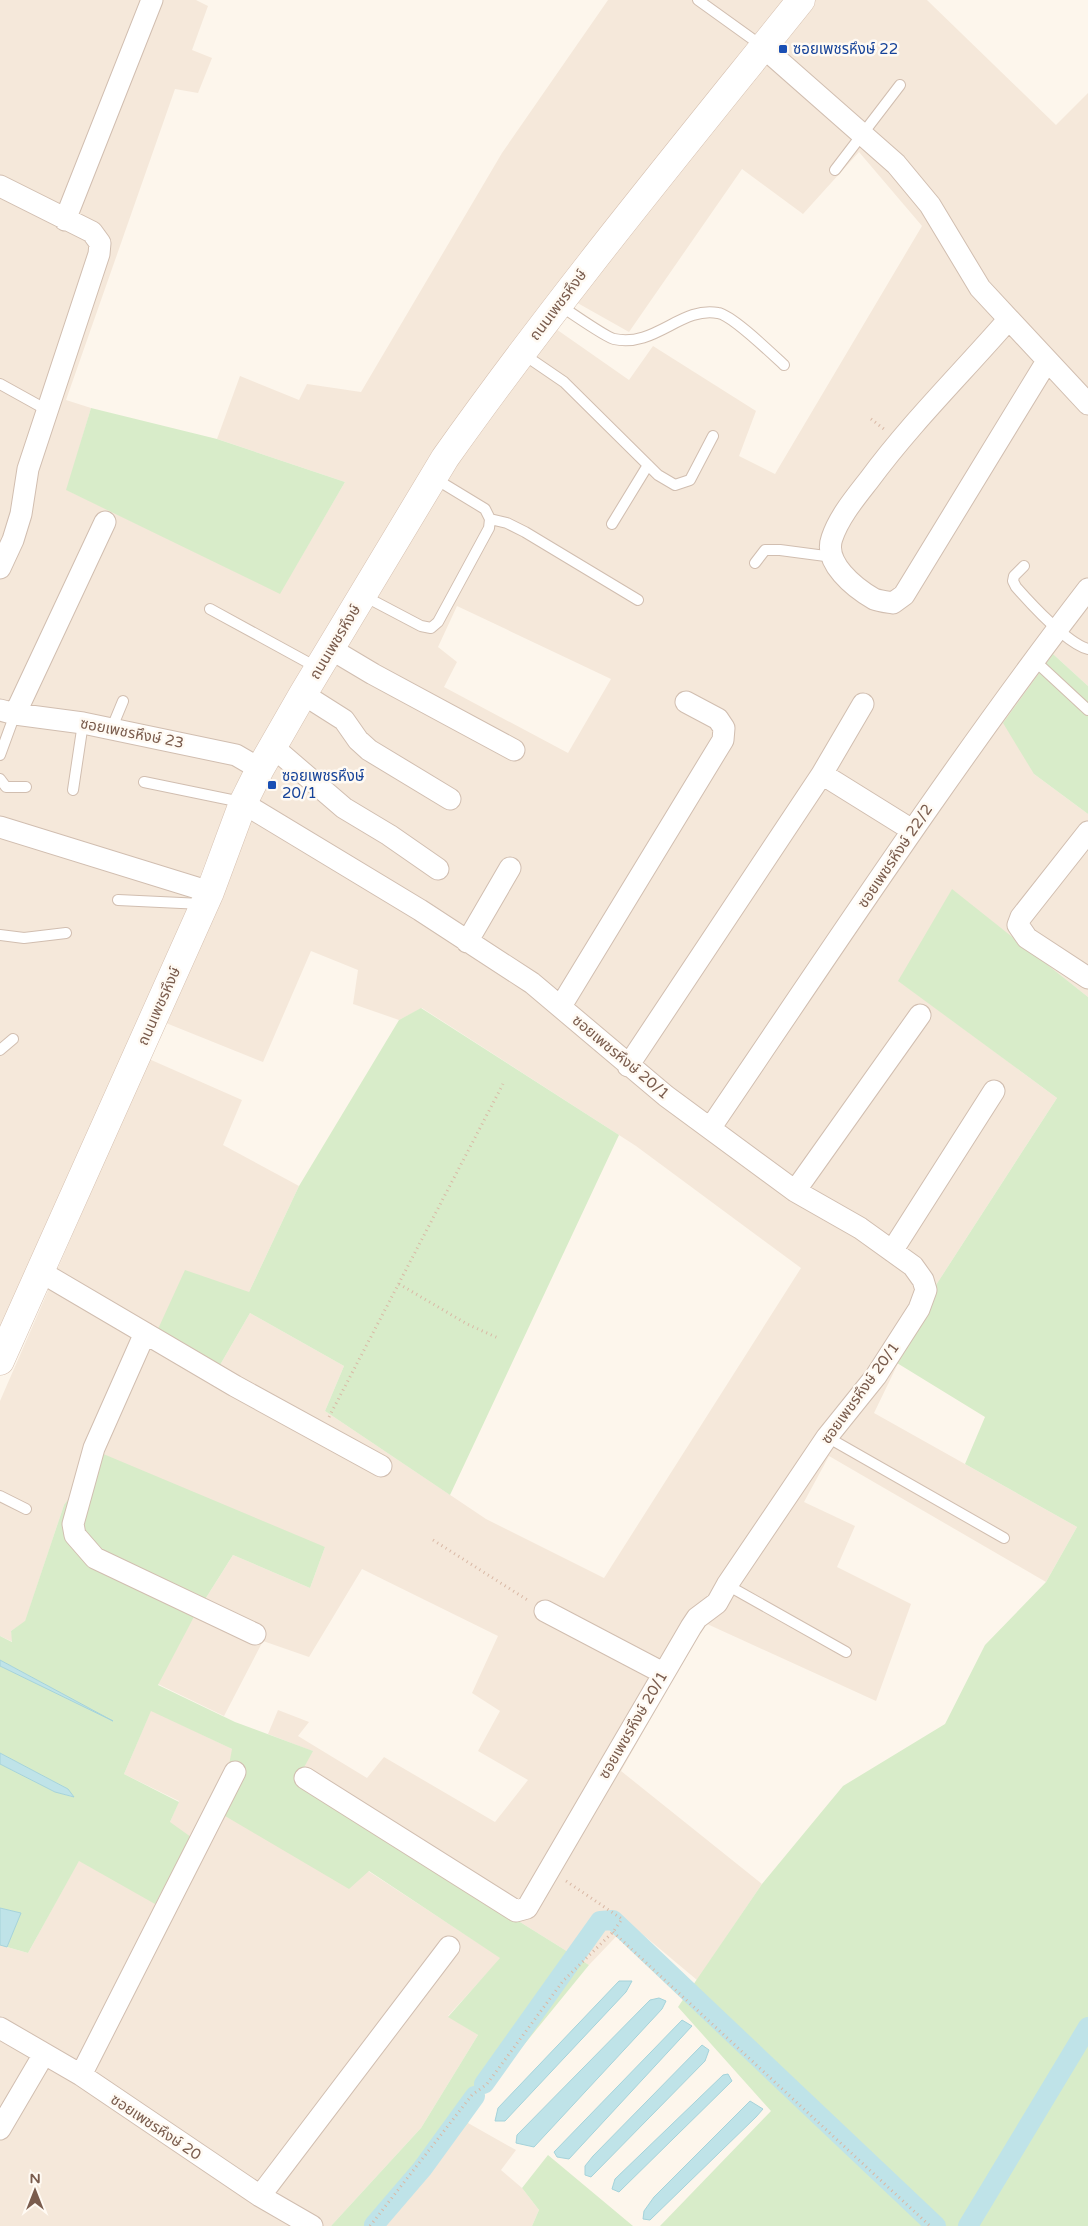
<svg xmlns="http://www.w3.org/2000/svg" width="1088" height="2226" font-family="'Varela Round','Noto Sans Thai',sans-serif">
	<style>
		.residential { fill: #f5e8da; fill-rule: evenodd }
		.green { fill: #d8ecc9 }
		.water { fill: #bfe3e8; stroke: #a5d3da }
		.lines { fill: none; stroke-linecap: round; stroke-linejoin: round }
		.canal { stroke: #bfe3e8; stroke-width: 20 }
		.lane-casing { stroke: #d1beb0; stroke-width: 12 }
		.street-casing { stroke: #d1beb0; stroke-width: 23 }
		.secondary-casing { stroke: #d6c0b0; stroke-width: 29 }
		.path { stroke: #d9b8a5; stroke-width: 3; stroke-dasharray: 1 4; stroke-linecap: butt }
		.lane { stroke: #fff; stroke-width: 10 }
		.street { stroke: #fff; stroke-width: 21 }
		.secondary { stroke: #fff; stroke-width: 28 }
		.transit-dot { fill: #1a4fb4; stroke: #fffaf3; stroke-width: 2 }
		.labels { text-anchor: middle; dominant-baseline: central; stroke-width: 5; stroke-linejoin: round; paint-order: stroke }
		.transit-label { font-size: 15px; fill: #164399; stroke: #fffaf3; text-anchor: start }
		.street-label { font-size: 15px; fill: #7a5c4d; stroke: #fffaf3 }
	</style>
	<rect width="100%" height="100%" fill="#fdf6ec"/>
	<!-- residential -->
	<path class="residential" d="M0,0H196L208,6L192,50L212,58L198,93L175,89L66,400L91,408L67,490L280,593L345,482L217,439L240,376L299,400L307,384L361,392L502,153L608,0H791L763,31L299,687L234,788L174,944L0,1330Z
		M810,0H927L1056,125L1088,93V686L1053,654L1034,774L1088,814V997L952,890L899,981L1057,1098L936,1285L874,1413L1077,1527L1046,1582L829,1456L804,1502L855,1526L837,1567L911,1604L876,1701L705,1623L621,1771L762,1884L697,1980L629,1923L589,1965L296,1782L312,1751L268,1734L278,1710L309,1722L298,1736L367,1778L384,1757L495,1822L528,1780L478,1751L500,1711L472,1693L498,1636L362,1569L309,1657L263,1641L224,1716L158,1684L187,1628L233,1555L310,1588L325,1547L64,1505L25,1622L11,1631L13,1642L0,1636V1401L149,1059L242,1100L223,1145L299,1186L249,1292L220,1365L250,1313L344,1366L325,1411L486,1519L604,1578L801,1268L636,1146L422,1008L399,1020L353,1004L358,970L311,951L263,1062L161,1021L258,790L478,422L556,329L629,380L653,346L756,411L739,456L775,474L922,226L859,152L803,214L742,169L629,332L574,301ZM457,606L611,679L568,753L444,687L457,662L438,647Z
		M151,1710L232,1749L368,1871L501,1958L448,2016L478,2035L421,2128L331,2226H0V1945L28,1953L79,1860L155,1903L170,1822L179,1801L124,1774Z
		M468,2123L516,2150L501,2170L522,2188L539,2210L532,2226H384Z"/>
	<!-- green -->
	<path class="green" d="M91,408L217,439L345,482L280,594L66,490Z
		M1053,654L1088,686V814L1034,774L1003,723Z
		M952,889L1088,997V2226H660L771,2111L678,2007L762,1884L843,1786L945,1724L985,1645L1046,1582L1077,1527L965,1464L985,1417L897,1363L936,1285L1057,1098L898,981Z
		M421,1008L619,1135L450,1495L325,1411L344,1366L250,1313L220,1365L158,1329L185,1270L249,1292L299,1186L399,1020Z
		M101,1453L325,1547L310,1588L233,1555L204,1601L104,1553L82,1536V1511Z
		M73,1493L65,1539L77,1554L196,1613L158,1685L235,1722L313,1751L296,1782L589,1965L474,2106L468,2123L384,2226H331L421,2128L478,2035L448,2017L500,1958L369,1871L349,1889L220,1813L232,1749L151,1711L124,1774L179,1802L170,1822L191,1837L155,1904L79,1861L28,1953L7,1947L21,1913L0,1908V1764L55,1792L73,1797L68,1789L0,1753V1666L98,1713L0,1660V1636L12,1642L11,1631L25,1621L64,1505Z
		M548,2155L633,2226H532L539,2210L522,2188Z"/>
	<!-- water -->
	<path class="water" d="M0,1660L113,1721L0,1666Z
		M0,1753L68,1789L74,1797L55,1792L0,1764Z
		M0,1908L21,1913L7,1947L0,1945Z
		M619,1981H632L626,1992L505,2121H495L498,2108Z
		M659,1998L666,2001L662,2009L534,2147L516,2143L517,2135L650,2000Z
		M682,2020L692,2026L569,2159L557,2157L554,2152Z
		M702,2045L709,2050L705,2061L591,2177L585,2175V2166L593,2156Z
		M728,2074L732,2081L619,2192L612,2189L615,2179L723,2075Z
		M750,2101L763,2109L756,2117L650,2220L643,2219L644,2211L654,2197Z"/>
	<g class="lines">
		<!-- canal -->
		<path class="canal" d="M484,2084L600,1921L613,1920L936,2226
			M374,2225L422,2169L475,2096
			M968,2226L1088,2027"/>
		<defs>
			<path id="lane" d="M698,0L762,46
				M835,170L900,85
				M559,305C569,311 605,337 614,339C655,348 681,306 718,313C732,315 772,354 784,365
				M523,354L564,382L658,475L675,485L690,480L713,436
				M0,384L47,410
				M490,519L507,523L525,532L638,600
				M612,524L648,465
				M755,563L765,550H780L833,557
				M1024,566L1014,576L1013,581L1016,587C1031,604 1068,644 1088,649
				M364,596L421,626L431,628L438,622L489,528L490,519L485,509L434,478
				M210,609L318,668
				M1034,660L1088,710
				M111,730L123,701
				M0,755L15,714
				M0,779L6,787H26
				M144,782L241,802
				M73,790L83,723
				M118,900L202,904
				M0,935L24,938L66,933
				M0,1050L13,1039
				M827,1437L1004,1538
				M0,1496L26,1509
				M727,1585L846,1652"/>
			<path id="street" d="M763,47L896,164L930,205L980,288L1088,404
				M0,186L92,232L100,243L99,254L28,469L21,514L13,540L0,568
				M65,220L152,0
				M1008,320C961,374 911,423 869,480C855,498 839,517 832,538C823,563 855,588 874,599C879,601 887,602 893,603L904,595L1047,361
				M331,649L373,674L514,750
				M303,694L344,720L358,740L369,750L450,799
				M0,710L15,714L83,723L236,755L260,769
				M15,714L105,522
				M273,747L344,808L389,835L438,869
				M822,774L863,704
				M243,803L420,910L532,983L666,1096L795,1191L860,1228L913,1266L923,1280L926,1290L919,1309L876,1376L827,1437L727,1585L717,1603L697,1618L691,1627L527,1908L516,1911L305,1778
				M0,827L210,892
				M1088,832L1021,917L1018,925L1027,938L1088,978
				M467,942L510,868
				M561,1006L723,740L724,728L718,719L686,702
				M628,1066L822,774L912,830
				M711,1127C834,946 954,763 1088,589
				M795,1191L920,1015
				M892,1251L994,1091
				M41,1272L235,1386L381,1466
				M145,1333L94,1448L73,1524L75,1535L95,1558L255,1634
				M545,1611L663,1673
				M0,2028L81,2075L260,2196L312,2226
				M81,2075L235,1772
				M0,2129L44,2054
				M260,2196L449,1947"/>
			<path id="secondary" d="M0,1361L210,892L243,803L260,769L303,694L445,458C557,300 680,151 801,0"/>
		</defs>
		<!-- lane casing -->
		<use href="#lane" class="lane-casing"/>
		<!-- street casing -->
		<use href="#street" class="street-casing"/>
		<!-- secondary casing -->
		<use href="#secondary" class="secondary-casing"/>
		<!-- path -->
		<path class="path" d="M871,419L884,429
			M399,1284L467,1324L498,1338
			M329,1417L503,1084
			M433,1540L529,1601
			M613,1932L930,2226
			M370,2226L472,2095L487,2084L563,1981L613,1932L622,1919L566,1881"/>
		<!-- lane -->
		<use href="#lane" class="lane"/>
		<!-- street -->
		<use href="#street" class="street"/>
		<!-- secondary -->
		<use href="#secondary" class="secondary"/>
	</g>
	<!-- markers -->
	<g class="transit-dot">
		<rect x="778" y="44" width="10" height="10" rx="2.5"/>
		<rect x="267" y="780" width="10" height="10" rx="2.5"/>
	</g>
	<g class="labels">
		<!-- transit labels -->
		<g class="transit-label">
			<text x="793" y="49">ซอยเพชรหึงษ์ 22</text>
			<text x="282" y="776">ซอยเพชรหึงษ์<tspan x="282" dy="17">20/1</tspan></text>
		</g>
		<!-- street labels -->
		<g class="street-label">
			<text transform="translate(558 305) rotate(-53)">ถนนเพชรหึงษ์</text>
			<text transform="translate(335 642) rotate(-59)">ถนนเพชรหึงษ์</text>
			<text transform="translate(132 733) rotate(11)">ซอยเพชรหึงษ์ 23</text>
			<text transform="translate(895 856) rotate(-56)">ซอยเพชรหึงษ์ 22/2</text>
			<text transform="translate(159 1006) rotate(-66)">ถนนเพชรหึงษ์</text>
			<text transform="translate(621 1057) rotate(40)">ซอยเพชรหึงษ์ 20/1</text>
			<text transform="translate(860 1393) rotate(-54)">ซอยเพชรหึงษ์ 20/1</text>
			<text transform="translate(633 1725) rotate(-60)">ซอยเพชรหึงษ์ 20/1</text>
			<text transform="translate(156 2127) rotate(34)">ซอยเพชรหึงษ์ 20</text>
		</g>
	</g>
	<!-- north arrow -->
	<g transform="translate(35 2191)" stroke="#fffaf3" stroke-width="4" paint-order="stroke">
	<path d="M0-4L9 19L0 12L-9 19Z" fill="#7a5c4d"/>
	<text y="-8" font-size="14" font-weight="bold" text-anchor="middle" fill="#7a5c4d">N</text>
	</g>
</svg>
